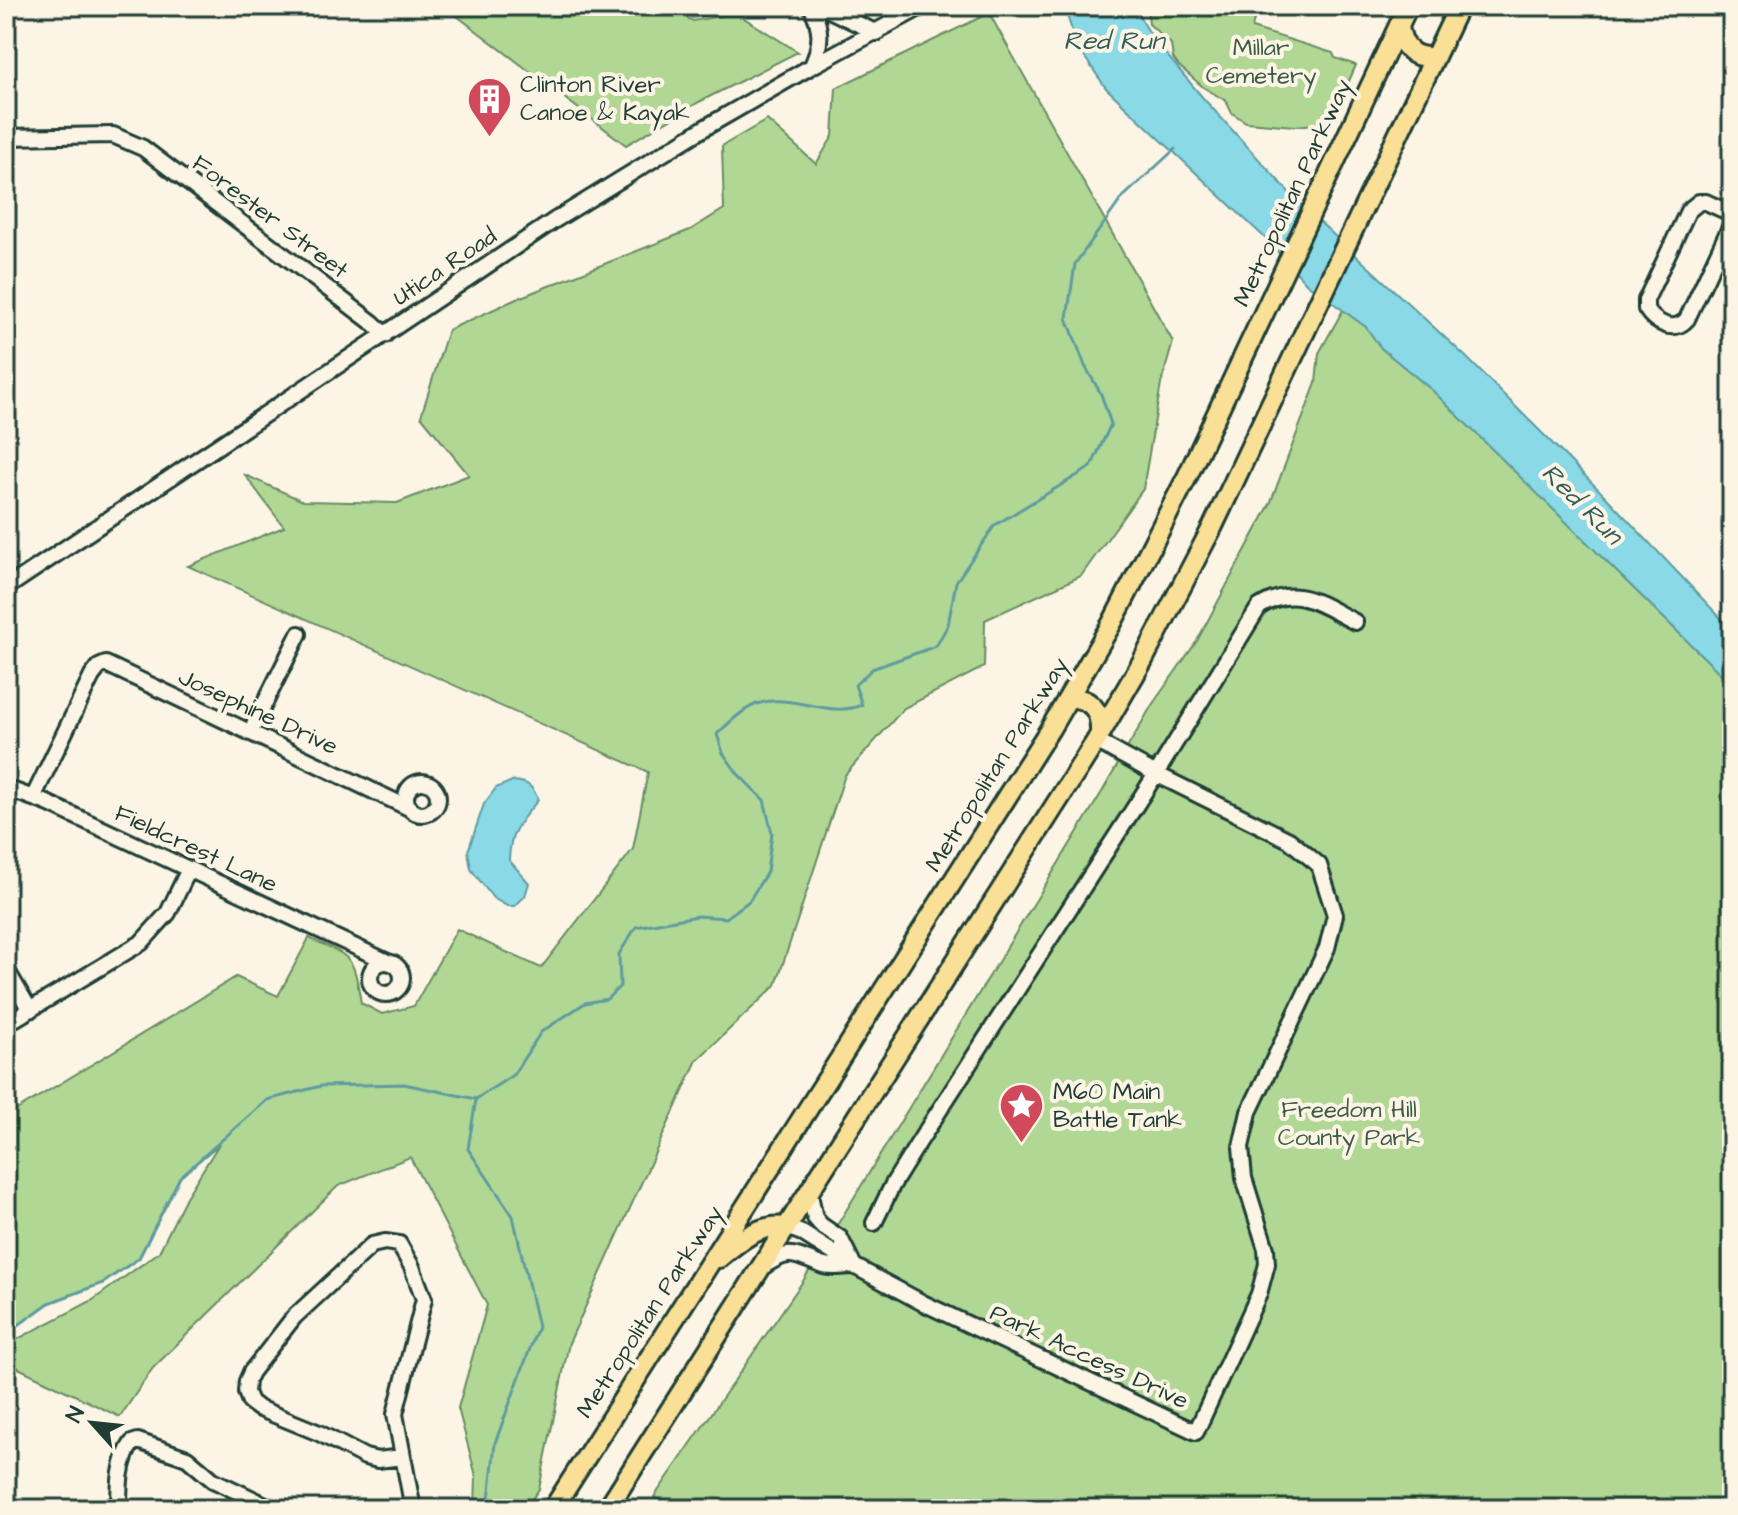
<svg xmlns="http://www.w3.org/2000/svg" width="1738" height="1515" font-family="'Architects Daughter',sans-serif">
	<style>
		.green { fill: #b0d894; stroke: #688a64; stroke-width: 2 }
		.water { fill: #8ad9e7; stroke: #5f9b9f; stroke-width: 2 }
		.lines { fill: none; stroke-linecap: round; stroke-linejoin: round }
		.stream { stroke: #5f9b9f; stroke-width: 3 }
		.minor-casing { stroke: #1f3d34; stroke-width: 20 }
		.major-casing { stroke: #1f3d34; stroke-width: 24 }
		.minor { stroke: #fcf5e5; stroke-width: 14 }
		.major { stroke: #fadf96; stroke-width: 18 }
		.labels { text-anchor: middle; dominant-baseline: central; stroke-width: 8; stroke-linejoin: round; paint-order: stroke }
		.park-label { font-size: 24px; fill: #3c5c47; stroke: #fcf5e5 }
		.poi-label { font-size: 24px; fill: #1f3d34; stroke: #fcf5e5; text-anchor: start }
		.street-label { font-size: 24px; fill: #1f3d34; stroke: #fcf5e5 }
		.water-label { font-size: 26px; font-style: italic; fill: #345c58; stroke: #fcf5e5 }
	</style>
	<rect width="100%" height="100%" fill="#fcf5e5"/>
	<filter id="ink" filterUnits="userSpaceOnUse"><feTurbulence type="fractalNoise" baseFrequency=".0125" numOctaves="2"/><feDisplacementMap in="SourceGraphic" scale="16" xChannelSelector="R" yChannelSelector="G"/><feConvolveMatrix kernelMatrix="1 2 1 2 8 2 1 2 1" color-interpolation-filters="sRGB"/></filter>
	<g filter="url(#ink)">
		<!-- green -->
		<path class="green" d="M444,6H664L693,21L736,13L798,52L699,102L626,145Z
			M1147,6H1257L1252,28L1333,53L1335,58L1356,65L1334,115L1317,124L1295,126L1246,122L1232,113L1226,101L1203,87L1178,65L1173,58L1171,44L1149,24Z
			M989,13L1173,342L1161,384L1143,489L1081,576L985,620L984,667L904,708L845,775L776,985L697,1060L569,1343L539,1489L525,1509H475L476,1476L458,1408L487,1305L410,1157L338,1186L153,1368L120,1417L6,1362V1345L93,1300L159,1252L186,1197L219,1144L180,1177L139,1258L103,1283L49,1303L6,1334V1122L15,1111L236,977L278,996L309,938C353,958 353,954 361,1003L382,1014L414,1006L457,929L541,968L633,849L648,772L188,566L284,527L245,475L303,501L397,503L469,475L421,416L448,330L521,297L690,230L724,209L722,146L767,120L816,164L833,136L836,88Z
			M1343,310L1366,327L1381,348L1432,390L1732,685V1509H678L654,1497L803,1281L1102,792L1152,705L1197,641L1270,504L1316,383L1319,353Z"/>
		<!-- water -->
		<path class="water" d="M671,6H735L732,10L693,18Z
			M1064,6H1133L1154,40L1203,98L1298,202L1465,356L1606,497L1732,630V685L1432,390L1381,348L1366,327L1307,284L1265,238L1106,88L1077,46Z
			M512,781C527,782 533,785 538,800C520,822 510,830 509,860L529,883L525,896L515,906H507L493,898L471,869L468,851L484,804L496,788Z"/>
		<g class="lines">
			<!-- stream -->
			<path class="stream" d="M476,1099L468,1149L513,1216L538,1327L495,1443L488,1509
				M6,1334L49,1303L103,1283L139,1258L180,1177L267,1100L321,1086L404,1084L476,1099L513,1075L541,1032L585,1003L607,999L620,986L619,954L636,927L697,916L726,918L749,901L767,872L772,833L764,800L738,774L723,753L717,734C728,724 743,709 757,704C792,692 828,719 862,705L855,685L872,669L936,646L948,625L956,582L995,525L1091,467L1111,424L1101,394L1085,366L1067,318L1075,264L1122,198L1175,149"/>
			<defs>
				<path id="minor" d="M811,6C822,29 822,43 812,66
					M821,6L877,33
					M6,137L113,135L143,148L373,323L385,335
					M1732,214L1706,202H1699L1688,211L1646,300V309C1655,323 1674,334 1687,319L1732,223
					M6,588L555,220L706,127L812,66L923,6
					M250,733L299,634
					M406 798a16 16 0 1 1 32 0a16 16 0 1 1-32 0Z
					M6,788L47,803L390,963
					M33,798L92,676L99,667L106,664L411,809
					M370 978a16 16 0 1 1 32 0a16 16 0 1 1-32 0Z
					M6,969L30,1010
					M6,1024L141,943L168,913L189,869
					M809,1190L815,1218L821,1225L840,1238L854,1266
					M874,1223L893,1184L919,1142L1156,774L1259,607C1296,583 1321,605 1355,622
					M786,1227L802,1233L854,1266L923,1303L1196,1432L1259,1294L1267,1264L1266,1249L1244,1178L1241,1147L1249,1112L1327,948L1335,915L1319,865L1289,840L1156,774L1096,741
					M761,1268C790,1248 792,1254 821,1265C830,1269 844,1266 854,1266
					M402,1457L378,1460L365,1457L319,1433L258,1408L250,1402L246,1392L247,1381L251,1372L294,1317L372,1245L385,1242L399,1244L412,1267L424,1299L395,1414L413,1509
					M6,1496L10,1509
					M119,1509C119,1487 119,1462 132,1443L138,1441L187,1458L213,1480L274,1509"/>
				<path id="major" d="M1399,26C1402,47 1412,59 1435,57
					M1069,697C1092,699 1101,711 1100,733
					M719,1258C738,1242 760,1223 786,1227
					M553,1509L1050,729L1112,623L1187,477L1408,6
					M607,1509L1096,741L1142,662L1213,526L1459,6"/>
			</defs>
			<!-- minor casing -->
			<use href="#minor" class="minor-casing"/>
			<!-- major casing -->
			<use href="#major" class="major-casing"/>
			<!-- minor -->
			<use href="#minor" class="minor"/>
			<!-- major -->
			<use href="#major" class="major"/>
		</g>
	</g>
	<!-- icons -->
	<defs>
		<symbol id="building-pin" viewBox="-11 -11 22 30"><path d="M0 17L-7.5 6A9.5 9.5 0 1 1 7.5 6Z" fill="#d1495b" stroke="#fcf5e5"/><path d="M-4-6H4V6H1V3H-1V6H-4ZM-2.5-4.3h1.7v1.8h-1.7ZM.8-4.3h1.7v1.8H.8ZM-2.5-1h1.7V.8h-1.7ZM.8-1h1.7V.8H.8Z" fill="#fff"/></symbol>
		<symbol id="sight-pin" viewBox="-11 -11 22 30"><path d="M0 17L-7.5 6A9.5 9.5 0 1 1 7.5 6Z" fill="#d1495b" stroke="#fcf5e5"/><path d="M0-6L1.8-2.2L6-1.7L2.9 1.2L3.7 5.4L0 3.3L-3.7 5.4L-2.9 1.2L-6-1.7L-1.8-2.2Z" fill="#fff"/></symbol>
	</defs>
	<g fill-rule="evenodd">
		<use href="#building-pin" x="464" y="74" width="51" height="69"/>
		<use href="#sight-pin" x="996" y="1080" width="51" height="69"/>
	</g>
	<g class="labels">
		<!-- park labels -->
		<g class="park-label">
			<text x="1261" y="48">Millar<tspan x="1261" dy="28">Cemetery</tspan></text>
			<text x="1349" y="1110">Freedom Hill<tspan x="1349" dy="28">County Park</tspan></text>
		</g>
		<!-- poi labels -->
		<g class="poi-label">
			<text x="520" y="85">Clinton River<tspan x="520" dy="28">Canoe &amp; Kayak</tspan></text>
			<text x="1053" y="1092">M60 Main<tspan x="1053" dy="28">Battle Tank</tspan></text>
		</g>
		<!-- street labels -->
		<g class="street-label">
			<text transform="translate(1293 193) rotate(-65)">Metropolitan Parkway</text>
			<text transform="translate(270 217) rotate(37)">Forester Street</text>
			<text transform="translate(445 267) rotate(-34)">Utica Road</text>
			<text transform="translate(258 712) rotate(25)">Josephine Drive</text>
			<text transform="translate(997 765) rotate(-58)">Metropolitan Parkway</text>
			<text transform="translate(196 849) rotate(25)">Fieldcrest Lane</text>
			<text transform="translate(650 1312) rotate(-57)">Metropolitan Parkway</text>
			<text transform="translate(1089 1357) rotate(25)">Park Access Drive</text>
		</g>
		<!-- water labels -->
		<g class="water-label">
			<text x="1114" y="41">Red Run</text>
			<text transform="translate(1582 504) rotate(45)">Red Run</text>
		</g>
	</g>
	<!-- margin -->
	<rect width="1738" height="1515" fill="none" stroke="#fcf5e5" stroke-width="32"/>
	<rect x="16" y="16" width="1706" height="1483" fill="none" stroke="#1f3d34" stroke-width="3" filter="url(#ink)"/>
	<!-- north arrow -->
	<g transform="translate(92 1423) rotate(297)" stroke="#fcf5e5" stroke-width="6" paint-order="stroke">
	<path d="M0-6L14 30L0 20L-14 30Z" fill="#1f3d34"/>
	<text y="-12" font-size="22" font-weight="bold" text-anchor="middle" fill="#1f3d34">N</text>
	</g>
</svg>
